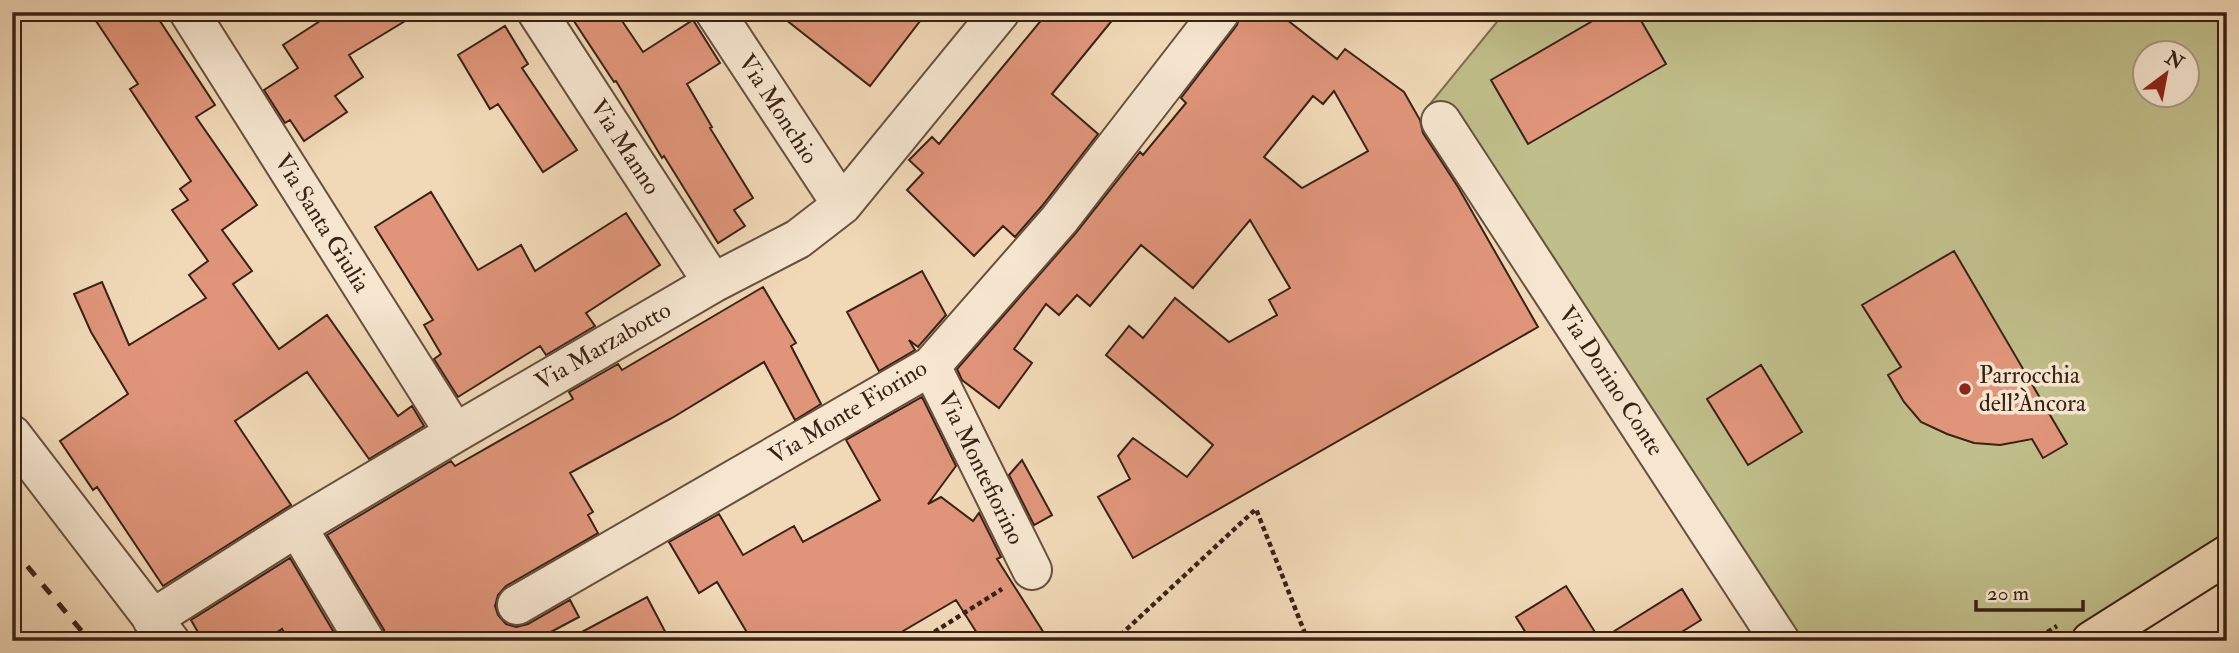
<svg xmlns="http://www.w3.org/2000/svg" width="2239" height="653" font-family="'IM FELL Double Pica',serif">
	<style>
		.green { fill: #c0be8a; stroke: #7c7050; stroke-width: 2; fill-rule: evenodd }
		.building { fill: #e0957a; stroke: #382215; stroke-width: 2; fill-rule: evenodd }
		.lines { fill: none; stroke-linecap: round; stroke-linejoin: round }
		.minor-casing { stroke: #66503e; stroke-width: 42 }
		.major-casing { stroke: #382215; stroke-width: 42 }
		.path { stroke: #382215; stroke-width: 4.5; stroke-dasharray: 5 3.5; stroke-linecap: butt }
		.minor { stroke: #f6e6d0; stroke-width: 38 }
		.major { stroke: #f1d9b7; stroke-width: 38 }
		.rail { stroke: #382215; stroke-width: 5; stroke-dasharray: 12 12; stroke-linecap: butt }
		.poi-dot { fill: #8f2418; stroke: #f6e6d0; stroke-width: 2.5 }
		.labels { text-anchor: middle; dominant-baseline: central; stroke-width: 7; stroke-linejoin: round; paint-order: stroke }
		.street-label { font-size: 24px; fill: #382215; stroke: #f6e6d0 }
		.poi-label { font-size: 24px; fill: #382215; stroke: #f6e6d0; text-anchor: start }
	</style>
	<rect width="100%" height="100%" fill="#f1d9b7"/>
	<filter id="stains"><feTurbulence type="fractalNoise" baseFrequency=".00286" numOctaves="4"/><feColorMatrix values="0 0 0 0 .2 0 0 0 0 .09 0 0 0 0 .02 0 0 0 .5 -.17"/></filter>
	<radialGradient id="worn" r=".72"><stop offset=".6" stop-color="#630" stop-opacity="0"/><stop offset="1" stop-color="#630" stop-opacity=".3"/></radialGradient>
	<!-- green -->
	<path class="green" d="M1505,12H2227V561L2103,641H1779L1425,110ZM2144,52H2186V94H2144Z"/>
	<!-- building -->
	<path class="building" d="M90,12H154L215,105L196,117L257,205L222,230L252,271L233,284L279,349L327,315L398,416L412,406L424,426L369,459L307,372L235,421L291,505L163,586L97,487L93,490L60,441L128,394L91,332L74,294L102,282L129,345L206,298L189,275L208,261L172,210L188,200L180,189L191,181L130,89L138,84Z
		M334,12H420L349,55L363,77L335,96L347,112L304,141L290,120L285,123L264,90L298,68L283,45Z
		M568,12H616L643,52L693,20L720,63L687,84L712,127L710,128L753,198L734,210L745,226L718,243L664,156L662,158L616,81L614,82Z
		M776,12H927L870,86Z
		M1048,12H1119L1052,94L1098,134L1042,206L1015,237L1003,226L974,256L907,190L923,173L909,160L932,137L939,144Z
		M1241,12H1277L1337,59L1345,49L1404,92L1420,120L1423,133L1458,187L1538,327L1133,558L1098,497L1130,479L1118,456L1133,438L1187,477L1213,445L1106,355L1129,326L1143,338L1175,298L1229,342L1277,315L1269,300L1290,288L1250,220L1193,288L1141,245L1090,306L1077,295L1059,315L1046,304L1014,349L1032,363L999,408L962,380L957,369L1075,234L1140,152L1143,155L1186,103L1181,98L1237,25ZM1334,91L1368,151L1302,188L1264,157L1313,96L1323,104Z
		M1608,12H1636L1666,64L1528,144L1491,80Z
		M505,26L528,64L522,68L577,150L543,172L498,104L490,109L458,55Z
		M431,192L478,270L521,245L535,271L626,213L660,265L586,313L595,326L546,355L540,346L458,397L434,359L441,354L424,325L433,320L375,227Z
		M1954,251L2067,444L2043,458L2032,439L2000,445L1974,443L1947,434L1921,422L1904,402L1888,375L1901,367L1862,305Z
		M922,271L946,315L918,347L909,340L915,350L879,371L847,312Z
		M763,287L796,343L791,346L821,404L795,420L764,362L672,418L570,473L593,512L588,515L598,533L506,586L498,595L495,606L498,615L506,624L516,627L528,624L570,600L579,617L534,641H387L384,630L327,535L451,461L455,466L573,399L569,392L618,364L622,370Z
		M1761,365L1802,432L1748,465L1707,399Z
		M922,397L956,466L928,504L941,497L973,521L979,513L1001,557L997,559L1049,641H982L956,600L886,641H752L717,582L699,593L669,542L719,514L743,555L794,526L803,542L880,500L846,440Z
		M1022,460L1052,515L1034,525L1009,475Z
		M290,558L339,641H289L282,629L263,641H203L191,620Z
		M1566,586L1600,640L1682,589L1701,620L1667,641H1531L1516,617Z
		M647,597L670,641H565Z"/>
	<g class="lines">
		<defs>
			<path id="minor" d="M189,12L455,433
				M537,12L713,283
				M715,12L842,205
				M1441,121L1780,641
				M931,366L1032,570
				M12,435L170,641
				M297,527L365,641
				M517,605L931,366L1059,220L1220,12
				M152,619L297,527L455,433L713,283L798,239L842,205L1000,12"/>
			<path id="major" d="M2091,641L2227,555"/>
		</defs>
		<!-- minor casing -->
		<use href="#minor" class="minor-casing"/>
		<!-- major casing -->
		<use href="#major" class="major-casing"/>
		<!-- path -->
		<path class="path" d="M920,641L1002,589
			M1114,641L1256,509L1308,641
			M2033,641L2057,626"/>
		<!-- minor -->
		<use href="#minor" class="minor"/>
		<!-- major -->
		<use href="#major" class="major"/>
		<!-- rail -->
		<path class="rail" d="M12,548L90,641"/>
	</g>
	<!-- markers -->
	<circle class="poi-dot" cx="1965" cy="389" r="7"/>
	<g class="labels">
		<!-- street labels -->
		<g class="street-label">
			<text transform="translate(778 109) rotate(57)">Via Monchio</text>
			<text transform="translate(625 147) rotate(57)">Via Manno</text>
			<text transform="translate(322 223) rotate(58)">Via Santa Giulia</text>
			<text transform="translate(603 346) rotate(-30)">Via Marzabotto</text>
			<text transform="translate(1611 381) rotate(57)">Via Dorino Conte</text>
			<text transform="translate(848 412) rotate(-31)">Via Monte Fiorino</text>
			<text transform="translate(981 468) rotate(64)">Via Montefiorino</text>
		</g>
		<!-- poi labels -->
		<g class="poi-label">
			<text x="1979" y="375">Parrocchia<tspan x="1979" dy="28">dell'Àncora</tspan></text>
		</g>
	</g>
	<!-- margin -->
	<rect width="2239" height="653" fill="none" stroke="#f1d9b7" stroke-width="42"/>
	<rect x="14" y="14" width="2211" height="625" fill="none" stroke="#382215" stroke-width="3.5"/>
	<rect x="21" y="21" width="2197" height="611" fill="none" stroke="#382215" stroke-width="2"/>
	<!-- north arrow -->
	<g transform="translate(2166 74) rotate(32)"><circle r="33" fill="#f6e6d0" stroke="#aa9885" stroke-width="2"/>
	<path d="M0-5L12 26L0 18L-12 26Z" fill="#8f2418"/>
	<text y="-10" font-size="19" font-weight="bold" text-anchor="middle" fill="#382215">N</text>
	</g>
	<!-- scale -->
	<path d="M1976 600v10h107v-10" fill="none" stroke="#382215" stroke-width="3.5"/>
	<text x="1987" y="600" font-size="21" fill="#382215" stroke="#f6e6d0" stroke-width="5" paint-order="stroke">20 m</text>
	<rect width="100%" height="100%" filter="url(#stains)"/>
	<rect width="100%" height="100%" fill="url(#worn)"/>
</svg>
